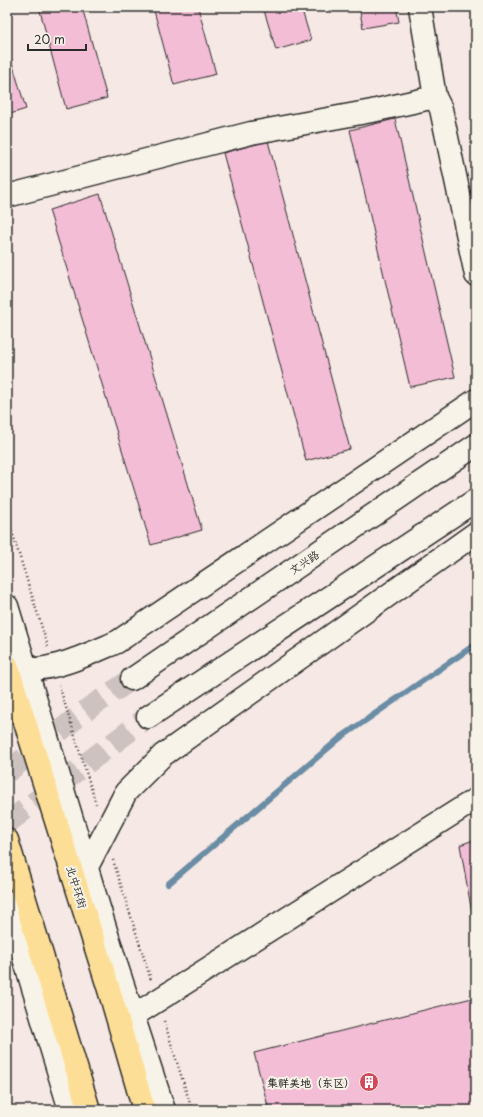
<svg xmlns="http://www.w3.org/2000/svg" width="483" height="1117" font-family="'Playpen Sans','LXGW WenKai TC',sans-serif">
	<style>
		.lines { fill: none; stroke-linecap: round; stroke-linejoin: round }
		.stream { stroke: #6b8da5; stroke-width: 6 }
		.building { fill: #f3bdd6; stroke: #2b2b2b }
		.secondary-tunnel { stroke: #cdc2bf; stroke-width: 22; stroke-dasharray: 22 11; stroke-linecap: butt }
		.minor-casing { stroke: #2b2b2b; stroke-width: 25 }
		.secondary-casing { stroke: #2b2b2b; stroke-width: 25 }
		.trunk-casing { stroke: #2b2b2b; stroke-width: 25 }
		.path { stroke: #2b2b2b; stroke-width: 2.5; stroke-dasharray: 1 3; stroke-linecap: butt }
		.minor { stroke: #f7f3e8; stroke-width: 22 }
		.secondary { stroke: #f7f3e8; stroke-width: 22 }
		.trunk { stroke: #fdde96; stroke-width: 22 }
		.labels { text-anchor: middle; dominant-baseline: central; stroke-width: 4; stroke-linejoin: round; paint-order: stroke }
		.street-label { font-size: 11px; fill: #2b2b2b; stroke: #f7f3e8 }
		.poi-label { font-size: 11px; font-weight: bold; fill: #2b2b2b; stroke: #f7f3e8; text-anchor: end }
	</style>
	<rect width="100%" height="100%" fill="#f6e8e4"/>
	<filter id="ink" filterUnits="userSpaceOnUse"><feTurbulence type="fractalNoise" baseFrequency=".025" numOctaves="2"/><feDisplacementMap in="SourceGraphic" scale="8" xChannelSelector="R" yChannelSelector="G"/><feConvolveMatrix kernelMatrix="1 2 1 2 8 2 1 2 1" color-interpolation-filters="sRGB"/></filter>
	<g filter="url(#ink)">
		<g class="lines">
			<!-- stream -->
			<path class="stream" d="M168,884L340,738L476,644"/>
		</g>
		<!-- building -->
		<path class="building" d="M39,7H82L107,98L66,109Z
			M153,7H198L216,74L174,85Z
			M263,7H301L311,40L276,50Z
			M359,7H396L399,22L363,28Z
			M7,46L26,109L7,115Z
			M395,119L455,377L410,387L350,130Z
			M268,141L350,449L306,461L223,153Z
			M100,194L202,530L151,545L49,210Z
			M476,839V936L460,845Z
			M476,997V1110H269L254,1053Z"/>
		<g class="lines">
			<!-- secondary-tunnel -->
			<path class="secondary-tunnel" d="M7,772L89,708L132,679
				M7,823L148,717"/>
			<defs>
				<path id="minor" d="M420,7L435,97L441,109L476,275
					M7,196L251,133L372,111L435,97
					M133,1016L476,799"/>
				<path id="secondary" d="M7,606L117,967L164,1110
					M26,669C54,671 91,653 117,642L476,400
					M132,679L476,445
					M148,717L476,500
					M87,867L126,792L163,755L476,533
					M7,902L70,1110"/>
				<path id="trunk" d="M7,665L110,993L144,1110
					M7,840L89,1110"/>
			</defs>
			<!-- minor casing -->
			<use href="#minor" class="minor-casing"/>
			<!-- secondary casing -->
			<use href="#secondary" class="secondary-casing"/>
			<!-- trunk casing -->
			<use href="#trunk" class="trunk-casing"/>
			<!-- path -->
			<path class="path" d="M7,516L48,647
				M59,685L96,804
				M113,860L151,980
				M164,1021L192,1110"/>
			<!-- minor -->
			<use href="#minor" class="minor"/>
			<!-- secondary -->
			<use href="#secondary" class="secondary"/>
			<!-- trunk -->
			<use href="#trunk" class="trunk"/>
		</g>
	</g>
	<!-- icons -->
	<defs>
		<symbol id="building-disc" viewBox="-11 -11 22 22"><circle r="9.5" fill="#d1495b" stroke="#f7f3e8"/><path d="M-4-6H4V6H1V3H-1V6H-4ZM-2.5-4.3h1.7v1.8h-1.7ZM.8-4.3h1.7v1.8H.8ZM-2.5-1h1.7V.8h-1.7ZM.8-1h1.7V.8H.8Z" fill="#fff"/></symbol>
	</defs>
	<g fill-rule="evenodd">
		<use href="#building-disc" x="358" y="1071" width="22" height="22"/>
	</g>
	<g class="labels">
		<!-- street labels -->
		<g class="street-label">
			<text transform="translate(304 562) rotate(-34)">文兴路</text>
			<text transform="translate(77 887) rotate(73)">北中环街</text>
		</g>
		<!-- poi labels -->
		<g class="poi-label">
			<text x="355" y="1082">集祥美地（东区）</text>
		</g>
	</g>
	<!-- margin -->
	<rect width="483" height="1117" fill="none" stroke="#f7f3e8" stroke-width="24"/>
	<rect x="12" y="12" width="459" height="1093" fill="none" stroke="#2b2b2b" stroke-width="1.5" filter="url(#ink)"/>
	<!-- scale -->
	<path d="M28 44v6h58v-6" fill="none" stroke="#2b2b2b" stroke-width="2"/>
	<text x="34" y="44" font-size="12" fill="#2b2b2b" stroke="#f7f3e8" stroke-width="3" paint-order="stroke">20 m</text>
</svg>
